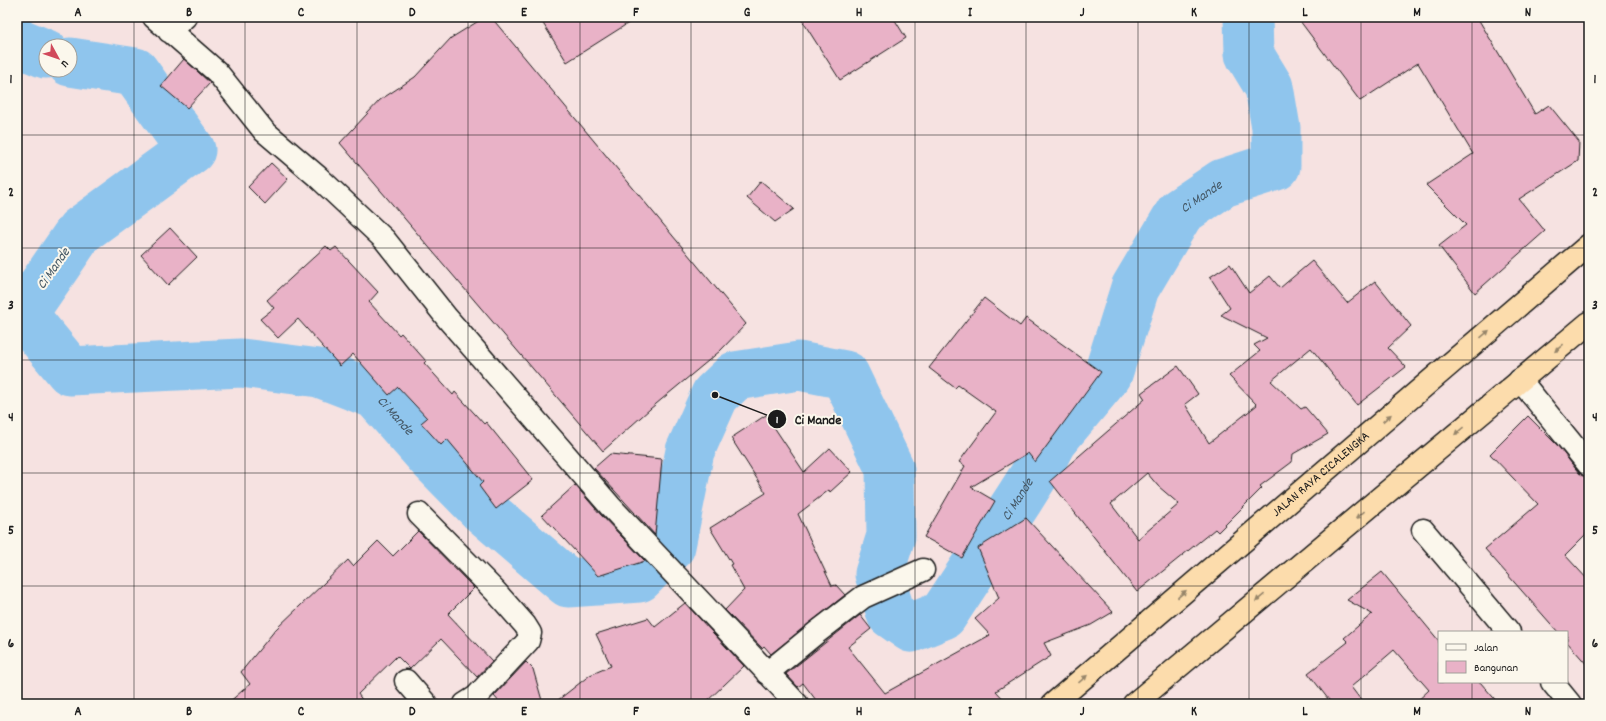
<svg xmlns="http://www.w3.org/2000/svg" width="1606" height="721" font-family="Dekko,sans-serif">
	<style>
		.lines { fill: none; stroke-linecap: round; stroke-linejoin: round }
		.river { stroke: #8fc5ed; stroke-width: 49 }
		.building { fill: #e9b2c7; stroke: #1c1c1c; fill-rule: evenodd }
		.minor-casing { stroke: #1c1c1c; stroke-width: 25 }
		.highway-casing { stroke: #1c1c1c; stroke-width: 25 }
		.minor { stroke: #fbf7ec; stroke-width: 22 }
		.highway { stroke: #fcdcac; stroke-width: 22 }
		.oneway { fill: #97866b }
		.grid { fill: none; stroke: #1c1c1c; stroke-width: 1; stroke-opacity: 0.55 }
		.labels { text-anchor: middle; dominant-baseline: central; stroke-width: 4; stroke-linejoin: round; paint-order: stroke }
		.street-label { font-size: 13px; fill: #1c1c1c; stroke: #fbf7ec }
		.water-label { font-size: 14px; font-style: italic; fill: #445765; stroke: #fbf7ec }
		.leader { fill: none; stroke: #1c1c1c; stroke-width: 1.5 }
		.callout-dot { fill: #1c1c1c; stroke: #fbf7ec; stroke-width: 1.5 }
		.mark-label { font-size: 12px; text-anchor: middle; font-weight: bold; fill: #fff }
		.callout-label { font-size: 14px; text-anchor: middle; font-weight: bold; fill: #1c1c1c; stroke: #fbf7ec; stroke-width: 4; stroke-linejoin: round; paint-order: stroke }
		.neatline { fill: none; stroke: #1c1c1c; stroke-width: 1.5 }
		.grid-label { font-size: 13px; text-anchor: middle; font-weight: bold; fill: #1c1c1c }
	</style>
	<rect width="100%" height="100%" fill="#f6e2e1"/>
	<filter id="ink" filterUnits="userSpaceOnUse"><feTurbulence type="fractalNoise" baseFrequency=".025" numOctaves="2"/><feDisplacementMap in="SourceGraphic" scale="8" xChannelSelector="R" yChannelSelector="G"/><feConvolveMatrix kernelMatrix="1 2 1 2 8 2 1 2 1" color-interpolation-filters="sRGB"/></filter>
	<g filter="url(#ink)">
		<g class="lines">
			<!-- river -->
			<g class="river">
				<path d="M17,42L46,54"/>
				<path id="s1" d="M70,62L135,72L191,150L80,231L23,314L70,371L241,363L319,373L376,395L430,456L483,510L568,583L639,578L671,546L690,451L715,395L735,376L799,366L845,375L890,469L891,536L879,574L891,614L911,628L943,615L1019,499L1036,472L1052,441L1108,374L1135,288L1180,212L1223,183L1276,166V128L1269,87L1249,54L1248,17"/>
			</g>
		</g>
		<!-- building -->
		<path class="building" d="M485,17H491L746,324L720,351L650,409L603,451L340,143L380,100L415,77L451,38Z
			M539,17H638L567,62Z
			M800,17H893L906,38L840,80Z
			M1297,17H1477L1535,114L1549,105L1579,142L1578,161L1519,199L1545,231L1475,293L1439,246L1466,225L1426,185L1473,154L1418,63L1360,101Z
			M184,59L210,83L187,108L161,86Z
			M271,163L288,179L265,204L248,187Z
			M761,181L794,209L775,222L747,198Z
			M170,228L197,257L168,285L141,255Z
			M326,246L331,251L336,247L378,292L369,302L399,335L401,333L426,361L424,363L453,395L455,392L484,424L486,422L533,480L496,509L479,486L483,482L447,439L441,445L421,423L427,418L398,387L389,395L353,354L340,366L298,319L278,338L260,319L274,308L267,300Z
			M1312,261L1347,303L1375,281L1411,326L1388,348L1406,367L1357,405L1311,348L1271,381L1301,409L1305,407L1328,434L1293,454L1292,462L1260,486L1262,488L1218,532L1215,529L1137,592L1050,481L1145,399L1141,393L1178,366L1198,394L1185,404L1209,443L1257,405L1229,376L1260,351L1254,345L1267,338L1221,315L1230,308L1210,277L1230,264L1249,293L1270,276L1280,288ZM1147,473L1158,486L1179,504L1138,539L1111,504Z
			M984,298L1020,326L1026,318L1101,372L1035,462L1028,453L971,487L995,501L962,558L924,537L965,466L959,462L996,412L958,385L955,388L929,368Z
			M766,415L804,472L830,448L852,472L830,492L829,490L798,514L832,586L836,585L845,595L771,654L764,646L762,648L725,610L744,590L730,565L732,564L710,528L766,493L731,438Z
			M1528,416L1558,446L1579,473L1589,478V531L1565,555L1589,581V667L1567,642V632H1558L1485,549L1538,504L1490,454Z
			M610,454L662,459L655,535L594,468Z
			M575,485L601,515L645,561L598,576L542,515Z
			M1026,518L1113,612L1091,625L1044,643L1051,656L996,691L1008,704H819L803,683L798,687L786,674L860,615L871,629L848,647L885,693L990,635L975,619L999,598L978,548Z
			M418,531L474,588L448,614L492,661L477,677L441,639L410,669L397,656L358,694L365,704H227L250,684L241,672L276,629L348,560L353,566L378,541L393,556Z
			M1382,572L1439,641V682H1480L1499,704H1414L1429,690L1394,650L1351,687L1364,704H1332L1308,673L1348,642L1344,638L1372,614L1347,600Z
			M685,603L744,666L704,704H553L590,675L611,666L596,634L648,618L655,627Z
			M526,662L533,669L543,704H501L494,696Z"/>
		<g class="lines">
			<defs>
				<path id="minor" d="M154,17L217,72L264,131L318,177L385,240L447,318L610,506L797,704
					M169,31L185,17
					M1520,380L1589,465
					M419,514L495,591L525,625L530,633L528,641L476,697L465,704
					M1423,530L1509,632
					M767,673L816,633L863,597L923,570
					M406,681L426,704
					M1552,682L1570,704"/>
				<g id="highway">
					<path id="s2" d="M1053,704L1589,245"/>
					<path d="M1134,704L1589,323"/>
				</g>
			</defs>
			<!-- minor casing -->
			<use href="#minor" class="minor-casing"/>
			<!-- highway casing -->
			<use href="#highway" class="highway-casing"/>
			<!-- minor -->
			<use href="#minor" class="minor"/>
			<!-- highway -->
			<use href="#highway" class="highway"/>
		</g>
		<!-- one-way arrows -->
		<defs><path id="oneway-solid" d="M-6-.8H1V-3.2L6.5 0L1 3.2V.8H-6Z"/></defs>
		<g class="oneway">
			<use href="#oneway-solid" transform="translate(1485 334) rotate(-41)"/>
			<use href="#oneway-solid" transform="translate(1559 348) rotate(140)"/>
			<use href="#oneway-solid" transform="translate(1387 418) rotate(-41)"/>
			<use href="#oneway-solid" transform="translate(1459 431) rotate(140)"/>
			<use href="#oneway-solid" transform="translate(1360 515) rotate(140)"/>
			<use href="#oneway-solid" transform="translate(1182 594) rotate(-41)"/>
			<use href="#oneway-solid" transform="translate(1260 598) rotate(140)"/>
			<use href="#oneway-solid" transform="translate(1083 679) rotate(-41)"/>
		</g>
	</g>
	<!-- grid -->
	<path class="grid" d="M134,17V704M245,17V704M357,17V704M468,17V704M580,17V704M691,17V704M803,17V704M915,17V704M1026,17V704M1138,17V704M1249,17V704M1361,17V704M1472,17V632M17,135H1589M17,248H1589M17,360H1589M17,473H1589M17,586H1589M1472,682V704"/>
	<g class="labels">
		<!-- street labels -->
		<g class="street-label">
			<text stroke="none"><textPath href="#s2" startOffset="353">JALAN RAYA CICALENGKA</textPath></text>
		</g>
		<!-- water labels -->
		<g class="water-label">
			<text stroke="none"><textPath href="#s1" startOffset="2277">Ci Mande</textPath></text>
			<text transform="translate(54 269) rotate(-55)">Ci Mande</text>
			<text stroke="none"><textPath href="#s1" startOffset="813">Ci Mande</textPath></text>
			<text stroke="none"><textPath href="#s1" startOffset="1917">Ci Mande</textPath></text>
		</g>
	</g>
	<!-- callouts -->
	<path class="leader" d="M715 395L777 419"/>
	<g class="callout-dot">
		<circle cx="715" cy="395" r="4"/>
		<circle cx="777" cy="419" r="10"/>
	</g>
	<g class="mark-label">
		<text x="777" y="423">1</text>
	</g>
	<g class="callout-label">
		<text x="818" y="424">Ci Mande</text>
	</g>
	<!-- margin -->
	<rect width="1606" height="721" fill="none" stroke="#fbf7ec" stroke-width="44"/>
	<!-- legend -->
	<rect x="1438" y="631" width="130" height="52" fill="#fbf7ec" stroke="#a29f99"/>
	<rect x="1446" y="644" width="20" height="6" fill="#fbf7ec" stroke="#a29f99"/>
	<text x="1474" y="651" font-size="12" fill="#1c1c1c">Jalan</text>
	<rect x="1446" y="661" width="20" height="12" fill="#e9b2c7" stroke="#a29f99"/>
	<text x="1474" y="671" font-size="12" fill="#1c1c1c">Bangunan</text>
	<!-- north arrow -->
	<g transform="translate(58 58) rotate(130)"><circle r="19" fill="#fbf7ec" stroke="#a29f99"/>
	<path d="M0-3L7 15L0 10L-7 15Z" fill="#d1495b"/>
	<text y="-6" font-size="11" font-weight="bold" text-anchor="middle" fill="#1c1c1c">U</text>
	</g>
	<rect x="22" y="22" width="1562" height="677" class="neatline"/>
	<g class="grid-label">
		<text x="78" y="16">A</text>
		<text x="189" y="16">B</text>
		<text x="301" y="16">C</text>
		<text x="412" y="16">D</text>
		<text x="524" y="16">E</text>
		<text x="636" y="16">F</text>
		<text x="747" y="16">G</text>
		<text x="859" y="16">H</text>
		<text x="970" y="16">I</text>
		<text x="1082" y="16">J</text>
		<text x="1194" y="16">K</text>
		<text x="1305" y="16">L</text>
		<text x="1417" y="16">M</text>
		<text x="1528" y="16">N</text>
		<text x="11" y="83">1</text>
		<text x="1595" y="83">1</text>
		<text x="11" y="196">2</text>
		<text x="1595" y="196">2</text>
		<text x="11" y="309">3</text>
		<text x="1595" y="309">3</text>
		<text x="11" y="421">4</text>
		<text x="1595" y="421">4</text>
		<text x="11" y="534">5</text>
		<text x="1595" y="534">5</text>
		<text x="11" y="647">6</text>
		<text x="1595" y="647">6</text>
		<text x="78" y="715">A</text>
		<text x="189" y="715">B</text>
		<text x="301" y="715">C</text>
		<text x="412" y="715">D</text>
		<text x="524" y="715">E</text>
		<text x="636" y="715">F</text>
		<text x="747" y="715">G</text>
		<text x="859" y="715">H</text>
		<text x="970" y="715">I</text>
		<text x="1082" y="715">J</text>
		<text x="1194" y="715">K</text>
		<text x="1305" y="715">L</text>
		<text x="1417" y="715">M</text>
		<text x="1528" y="715">N</text>
	</g>
</svg>
